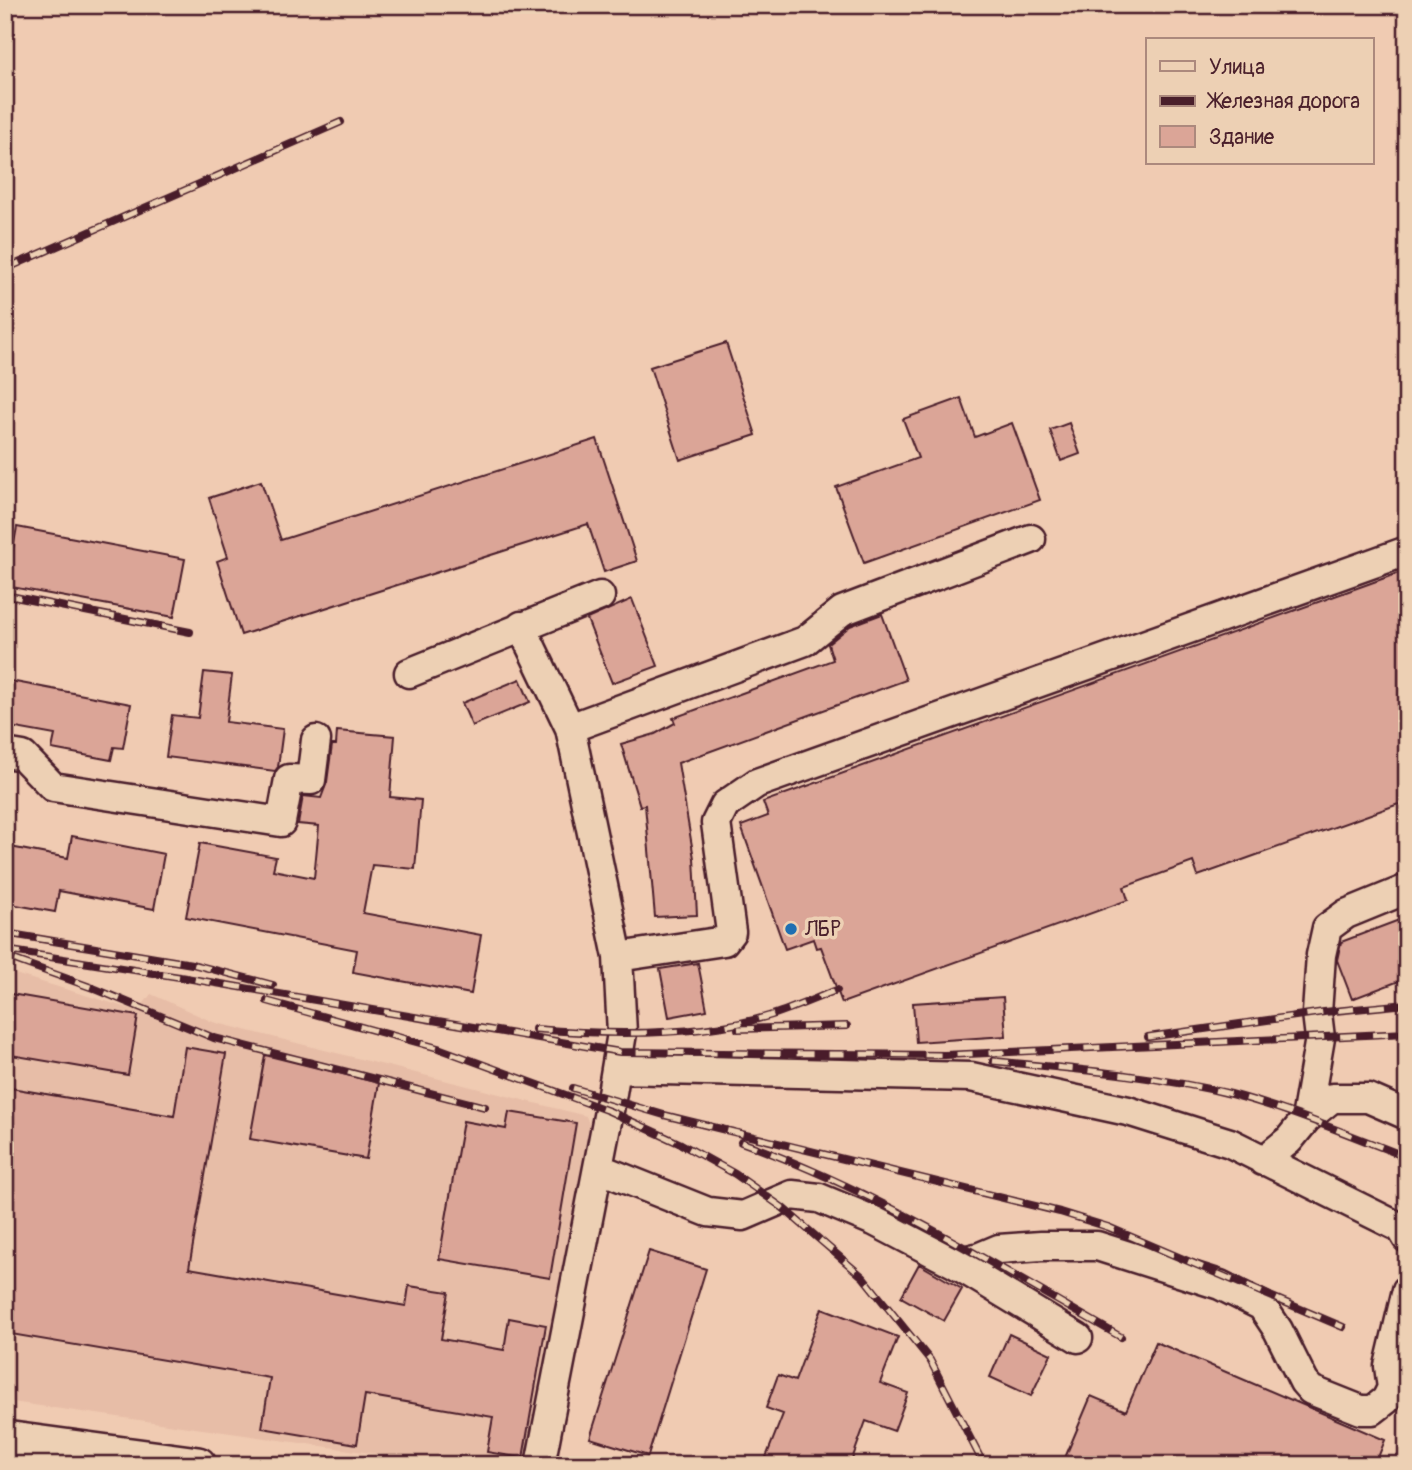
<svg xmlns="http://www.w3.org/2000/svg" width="1412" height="1470" font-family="Pangolin,sans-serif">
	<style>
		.built { fill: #e7bda7 }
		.building { fill: #dba597; stroke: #4a1f2b; stroke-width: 2 }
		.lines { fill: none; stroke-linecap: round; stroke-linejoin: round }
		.minor-casing { stroke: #4a1f2b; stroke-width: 33 }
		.major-casing { stroke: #4a1f2b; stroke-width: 40 }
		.minor { stroke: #edd0b4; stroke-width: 28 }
		.major { stroke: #edd0b4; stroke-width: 35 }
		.rail-casing { stroke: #4a1f2b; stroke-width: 8 }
		.rail { stroke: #edd0b4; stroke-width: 5; stroke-dasharray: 16; stroke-linecap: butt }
		.poi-dot { fill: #1f6fb2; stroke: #edd0b4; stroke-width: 2.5 }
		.labels { text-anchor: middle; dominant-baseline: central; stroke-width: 7; stroke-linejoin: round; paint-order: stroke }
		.poi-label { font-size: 21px; fill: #4a1f2b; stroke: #edd0b4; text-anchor: start }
	</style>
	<rect width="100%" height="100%" fill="#f0cbb2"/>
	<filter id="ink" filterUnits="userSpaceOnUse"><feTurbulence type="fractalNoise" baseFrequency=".0143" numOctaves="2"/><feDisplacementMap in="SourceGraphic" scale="14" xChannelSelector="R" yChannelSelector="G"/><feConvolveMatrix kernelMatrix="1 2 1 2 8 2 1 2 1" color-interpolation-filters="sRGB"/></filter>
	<g filter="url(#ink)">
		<!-- built -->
		<path class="built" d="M5,971L138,1011L151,994L213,1022L586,1116L592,1132L529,1465H455L5,1401Z"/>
		<!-- building -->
		<path class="building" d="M726,343L756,435L680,460L650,367Z
			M961,398L975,437L1012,423L1040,500L864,563L836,487L918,458L903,419Z
			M1069,423L1080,454L1061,461L1050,430Z
			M597,439L637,561L604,572L588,524L241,635L217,561L228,557L209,498L261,481L281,540Z
			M17,527L185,559L174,617L6,586Z
			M1407,570V801L1198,876L1193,862L1124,887L1128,900L842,1003L821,947L816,948L813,939L785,949L741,826L768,816L763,802Z
			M632,599L658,666L612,683L587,619Z
			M882,614L906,680L678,763L694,858L697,915L655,917L645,805L640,806L621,744L655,734L675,723L673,718L833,660L828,644L850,626Z
			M204,672L232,675L226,722L283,729L278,767L275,771L166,757L172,715L198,718Z
			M520,679L530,702L472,726L462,703Z
			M5,680L131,704L123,748L114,747L111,760L52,749L55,735L5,726Z
			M337,731L395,736L390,797L421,800L415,869L372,865L363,913L481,935L471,994L353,972L357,950L186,917L200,843L276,857L273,870L314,878L319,826L298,824L303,796L321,798L327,782L332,745H336Z
			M72,836L164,854L154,909L59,891L55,912L5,903V846L68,858Z
			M1407,917V978L1352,999L1337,960L1341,942Z
			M698,963L707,1010L669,1017L660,969Z
			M5,993L138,1016L128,1075L5,1054Z
			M1003,997L1006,1036L916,1042L913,1003Z
			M185,1047L226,1054L189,1268L406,1306L409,1286L449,1292L441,1339L504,1350L509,1318L546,1325L523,1458L487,1452L493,1417L365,1395L357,1444L262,1428L270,1378L5,1333V1087L174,1116Z
			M265,1055L379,1083L366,1159L250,1139Z
			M509,1112L576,1123L550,1278L439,1259L463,1121L506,1129Z
			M649,1251L706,1269L648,1456L590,1438Z
			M919,1264L962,1289L944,1321L901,1297Z
			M822,1308L898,1337L880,1383L908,1393L894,1431L866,1421L850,1465H763L783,1414L766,1408L778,1375L795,1381Z
			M1009,1334L1051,1354L1031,1396L990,1377Z
			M1156,1342L1385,1440L1375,1465H1062L1091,1396L1126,1411Z"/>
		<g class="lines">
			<defs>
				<path id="minor" d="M521,626L570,728L618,957L622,1033L609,1111L540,1465
					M409,673L600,596
					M570,728L805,641L842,611L1031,539
					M5,753L23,756L53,787L281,822L289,779L311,780L316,740
					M618,957L724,941L731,932L716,823L725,805L757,783L1407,551
					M617,1069L971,1077L1128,1111L1230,1143L1401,1228L1407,1238
					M1306,1119L1320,1038L1317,1013L1321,955L1327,928L1346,914L1407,889
					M1263,1161L1289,1140L1306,1119L1332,1098H1368L1407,1115
					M598,1168L708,1212L743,1216L792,1195L819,1198L874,1221L954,1263L980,1257L999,1249L1041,1246H1097L1220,1285L1262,1306L1278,1330L1304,1382L1311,1390L1361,1410H1373L1386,1400L1392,1388L1389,1366L1407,1290
					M954,1263L1078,1338"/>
				<path id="major" d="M5,1439L198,1465"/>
			</defs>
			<!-- minor casing -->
			<use href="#minor" class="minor-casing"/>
			<!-- major casing -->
			<use href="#major" class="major-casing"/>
			<!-- minor -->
			<use href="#minor" class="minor"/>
			<!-- major -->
			<use href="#major" class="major"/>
			<defs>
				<path id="rail" d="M5,269L341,122
					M5,595L190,632
					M5,933L192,964L273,985
					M5,950L186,978L620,1052L945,1055L1407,1033
					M15,960L93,988L214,1038L485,1107
					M267,1001L438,1048L609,1111L681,1144L735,1174L783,1208L863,1277L930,1360L984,1465
					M535,1029C609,1035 700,1037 772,1015C794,1008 816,998 837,990
					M738,1029L847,1026
					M1148,1037L1324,1012L1407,1004
					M993,1061C1073,1069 1153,1075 1231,1094C1291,1110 1349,1135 1407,1157
					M573,1088L664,1115L1060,1212L1108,1227L1343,1327
					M741,1142C875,1190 998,1267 1121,1337"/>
			</defs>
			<!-- rail casing -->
			<use href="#rail" class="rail-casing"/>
			<!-- rail -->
			<use href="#rail" class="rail"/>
		</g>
	</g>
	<!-- markers -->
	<circle class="poi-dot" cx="791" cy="929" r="7"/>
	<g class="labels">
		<!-- poi labels -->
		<g class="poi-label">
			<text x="805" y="929">ЛБР</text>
		</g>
	</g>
	<!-- margin -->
	<rect width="1412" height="1470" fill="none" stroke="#edd0b4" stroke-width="28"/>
	<rect x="14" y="14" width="1384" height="1442" fill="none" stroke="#4a1f2b" stroke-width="2.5" filter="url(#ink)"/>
	<!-- legend -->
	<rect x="1146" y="38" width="228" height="126" fill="#edd0b4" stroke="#ac897d" stroke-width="2"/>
	<rect x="1160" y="61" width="35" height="10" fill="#edd0b4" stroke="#ac897d" stroke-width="2"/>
	<text x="1209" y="74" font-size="21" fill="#4a1f2b">Улица</text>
	<rect x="1160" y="96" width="35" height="10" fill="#4a1f2b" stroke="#ac897d" stroke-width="2"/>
	<text x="1209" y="108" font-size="21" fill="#4a1f2b">Железная дорога</text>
	<rect x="1160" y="126" width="35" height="21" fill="#dba597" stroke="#ac897d" stroke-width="2"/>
	<text x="1209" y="144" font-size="21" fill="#4a1f2b">Здание</text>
</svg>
